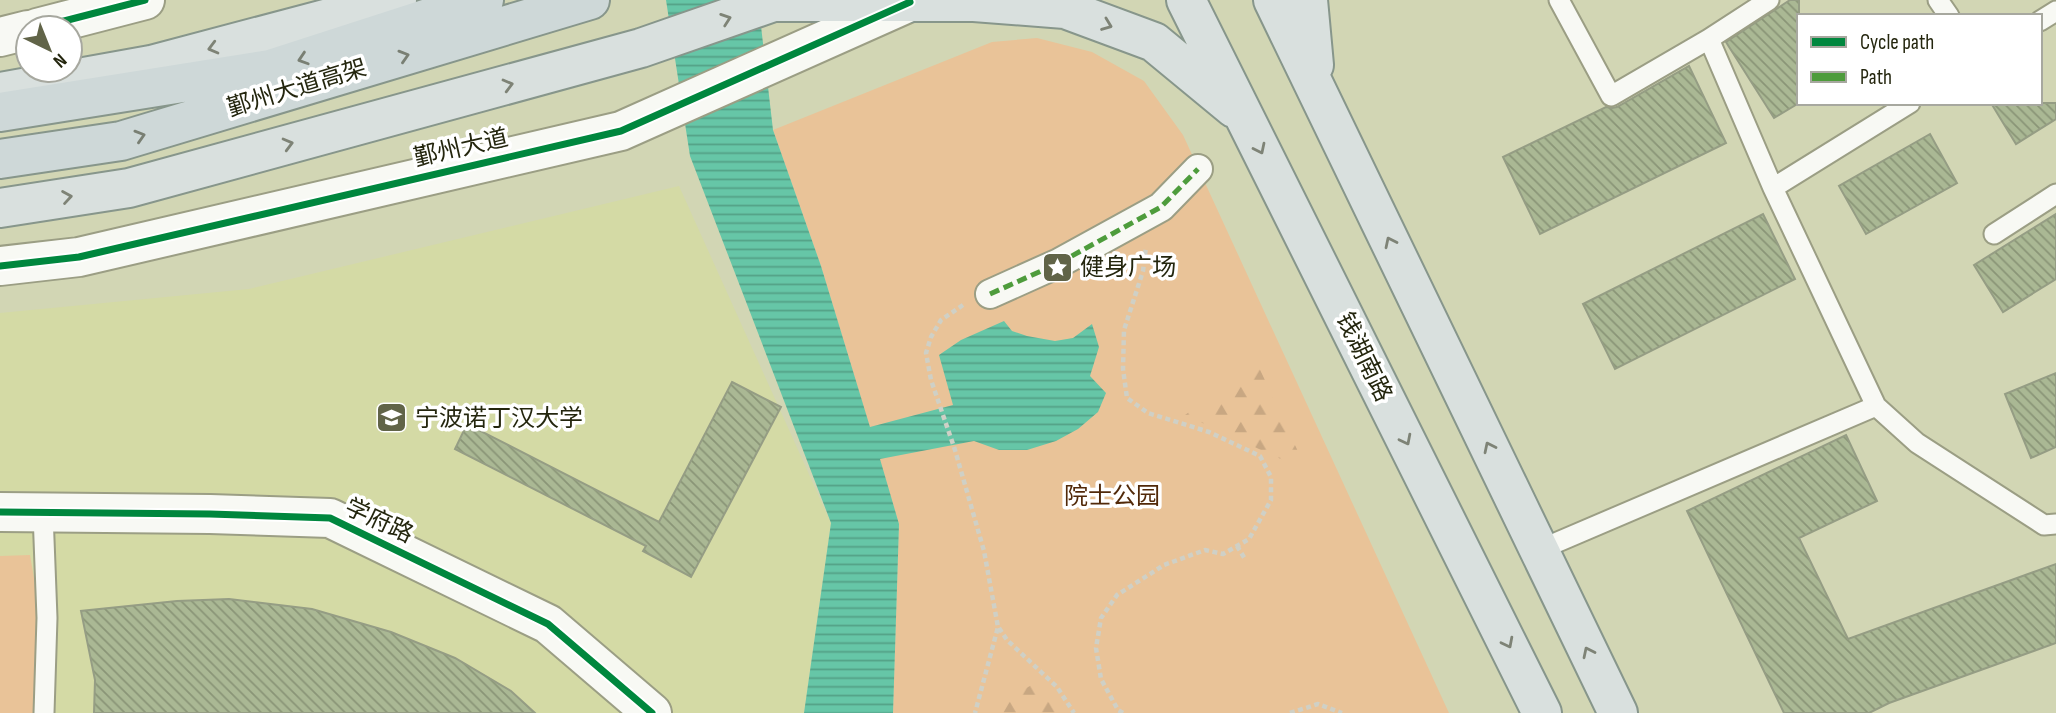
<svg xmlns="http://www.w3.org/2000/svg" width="2056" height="713" font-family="'Sofia Sans Condensed','Noto Sans SC',sans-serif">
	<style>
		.built { fill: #d4daa5 }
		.green { fill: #e9c398 }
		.forest { fill: url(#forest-firs) }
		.water { fill: url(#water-rules) }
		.building { fill: url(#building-back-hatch); stroke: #959d84; stroke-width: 2 }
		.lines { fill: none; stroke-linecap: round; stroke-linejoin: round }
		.service-casing { stroke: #9b9e84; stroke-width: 23 }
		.pedestrian-casing { stroke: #9b9e84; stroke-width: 32 }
		.tertiary-casing { stroke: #9b9e84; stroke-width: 42 }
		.primary-casing { stroke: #87968b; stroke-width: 42 }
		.trunk-casing { stroke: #87968b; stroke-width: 42 }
		.path { stroke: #cfd0c6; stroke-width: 4.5; stroke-dasharray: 5 3.5; stroke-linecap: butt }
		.service { stroke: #f8f9f4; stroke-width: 19 }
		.pedestrian { stroke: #f8f9f4; stroke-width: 28 }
		.tertiary { stroke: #f8f9f4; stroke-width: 38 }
		.primary { stroke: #d9e0de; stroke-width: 38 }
		.trunk { stroke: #ced8d8; stroke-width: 38 }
		.quiet { stroke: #4e9c3c; stroke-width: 5; stroke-dasharray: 10 5; stroke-linecap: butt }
		.cycleway-casing { stroke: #fff; stroke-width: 11 }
		.cycleway { stroke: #00873e; stroke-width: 7 }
		.oneway { stroke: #7e8376 }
		.oneway2 { stroke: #797f73 }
		.labels { text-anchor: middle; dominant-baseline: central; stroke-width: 7; stroke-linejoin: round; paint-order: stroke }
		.street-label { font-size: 24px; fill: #24260e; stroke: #fff }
		.poi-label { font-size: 24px; fill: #24260e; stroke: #fff; text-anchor: start }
		.park-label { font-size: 24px; fill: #512909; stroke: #fff }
	</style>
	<defs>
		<pattern id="forest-firs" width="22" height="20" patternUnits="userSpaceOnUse" patternTransform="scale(1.75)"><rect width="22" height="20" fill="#e9c398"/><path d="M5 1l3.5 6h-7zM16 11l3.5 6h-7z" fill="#c8a782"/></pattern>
		<pattern id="water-rules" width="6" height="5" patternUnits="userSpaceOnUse" patternTransform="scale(1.75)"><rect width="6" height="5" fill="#66c6a7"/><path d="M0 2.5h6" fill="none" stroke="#54a186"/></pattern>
		<pattern id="building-back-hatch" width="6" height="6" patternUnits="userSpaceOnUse" patternTransform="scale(1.75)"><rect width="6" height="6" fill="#aab894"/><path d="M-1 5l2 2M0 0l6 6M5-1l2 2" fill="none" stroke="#8a9577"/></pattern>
	</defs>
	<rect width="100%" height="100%" fill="#d2d6b4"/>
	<!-- built -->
	<path class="built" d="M679,186L831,523L804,713H0V313L249,289Z"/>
	<!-- green -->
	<path class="green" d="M1037,38L1092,52L1144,81L1183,135L1449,713H893L899,524L821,266L773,130L992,42Z
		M30,555L38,601L34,713H0V556Z"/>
	<!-- forest -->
	<path class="forest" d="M1257,363L1307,471L1185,415Z
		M1037,682L1056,713H994L998,704Z"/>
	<!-- water -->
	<path class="water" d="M666,0H758L773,130L821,266L870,427L953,405L939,355L961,340L1004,321L1012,331L1027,336L1055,341L1073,338L1092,324L1099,347L1090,376L1106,393L1098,412L1078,429L1056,441L1027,450H999L974,441L880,459L899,524L893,713H804L831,523L690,156Z"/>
	<!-- building -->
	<path class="building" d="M1790,0H1799V103L1774,118L1726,42Z
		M1689,66L1726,143L1540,234L1503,157L1606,107L1612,108L1617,107Z
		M1991,103H2056V119L2016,144Z
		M1930,134L1957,183L1866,234L1839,186Z
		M1763,214L1795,279L1615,369L1583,304Z
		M2056,214V279L2003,312L1974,265Z
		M2056,373V447L2031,458L2005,394Z
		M732,382L781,407L691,577L643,551L646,546L455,449L467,424L659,522Z
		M1846,435L1877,501L1799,538L1848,639L2056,564V643L1889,703L1869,713H1784L1687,511Z
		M229,599L312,609L391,632L455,658L511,691L535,713H94L95,680L81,611L177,601Z"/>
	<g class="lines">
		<defs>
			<path id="service" d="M1559,0L1611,96L1709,39
				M1769,0L1709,39L1773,188L1910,103
				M1938,0L1949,16
				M2040,21L2056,11
				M1773,188L1876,406
				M1994,234L2056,194
				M43,513L47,618L44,713
				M1539,550L1876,406L1917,443L2044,525L2056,524"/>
			<path id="pedestrian" d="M990,294L1059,263L1161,207L1198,169"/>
			<path id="tertiary" d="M37,28L145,0
				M0,37L28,30
				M0,266L79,257L621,131L910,2
				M0,512L210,514L330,518L548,624L652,713"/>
			<path id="primary" d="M1186,0L1542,713
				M1273,0L1618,713
				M1308,0L1314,65
				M773,2H974L1065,9L1154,42L1234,108
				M0,92L151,65L397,0
				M0,208L129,188L641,48L779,0"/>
			<path id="trunk" d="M0,112L270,69L484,0
				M0,159L121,141L590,0"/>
		</defs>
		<!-- service casing -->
		<use href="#service" class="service-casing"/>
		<!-- pedestrian casing -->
		<use href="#pedestrian" class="pedestrian-casing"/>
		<!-- tertiary casing -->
		<use href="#tertiary" class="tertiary-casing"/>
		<!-- primary casing -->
		<use href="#primary" class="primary-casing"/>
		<!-- trunk casing -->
		<use href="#trunk" class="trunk-casing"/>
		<!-- path -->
		<path class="path" d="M963,305L941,320L931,337L926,353L931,380L955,450L984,551L998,627L975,713
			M1237,546L1245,559
			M999,628L1007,640L1057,687L1074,713
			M1123,713L1118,710L1101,679L1096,648L1101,618L1117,595L1164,565L1205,550L1223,554L1249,539L1271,500V477L1260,456L1209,432L1148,413L1127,398L1123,369L1124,330L1143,271L1146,247
			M1290,713L1318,704L1342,713"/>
		<!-- service -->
		<use href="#service" class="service"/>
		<!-- pedestrian -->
		<use href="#pedestrian" class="pedestrian"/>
		<!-- tertiary -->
		<use href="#tertiary" class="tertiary"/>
		<!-- primary -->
		<use href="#primary" class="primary"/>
		<!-- trunk -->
		<use href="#trunk" class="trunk"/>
		<!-- quiet -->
		<path class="quiet" d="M990,294L1059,263L1161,207L1198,169"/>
		<defs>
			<path id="cycleway" d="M37,28L145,0
				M0,266L79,257L621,131L910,2
				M0,512L210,514L330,518L548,624L652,713"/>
		</defs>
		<!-- cycleway casing -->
		<use href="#cycleway" class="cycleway-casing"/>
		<!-- cycleway -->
		<use href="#cycleway" class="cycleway"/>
	</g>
	<!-- one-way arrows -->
	<defs><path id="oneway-chevron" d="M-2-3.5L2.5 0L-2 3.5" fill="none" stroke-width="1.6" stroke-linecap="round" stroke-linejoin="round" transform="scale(1.75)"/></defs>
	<g class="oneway">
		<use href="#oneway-chevron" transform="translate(726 19) rotate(-19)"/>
		<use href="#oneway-chevron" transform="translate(1107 25) rotate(21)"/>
		<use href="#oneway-chevron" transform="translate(213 48) rotate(165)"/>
		<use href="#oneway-chevron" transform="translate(508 85) rotate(-15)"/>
		<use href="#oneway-chevron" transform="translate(288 144) rotate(-15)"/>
		<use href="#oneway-chevron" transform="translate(1260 149) rotate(64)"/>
		<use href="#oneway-chevron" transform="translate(67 197) rotate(-9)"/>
		<use href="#oneway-chevron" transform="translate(1390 242) rotate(-116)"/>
		<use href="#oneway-chevron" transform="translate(1406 440) rotate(63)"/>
		<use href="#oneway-chevron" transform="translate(1489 447) rotate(-116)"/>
		<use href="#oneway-chevron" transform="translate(1508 643) rotate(63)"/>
		<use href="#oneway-chevron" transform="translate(1588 652) rotate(-116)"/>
	</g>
	<g class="oneway2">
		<use href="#oneway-chevron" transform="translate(404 56) rotate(-17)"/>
		<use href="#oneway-chevron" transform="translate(303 59) rotate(162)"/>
		<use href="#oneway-chevron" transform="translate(140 136) rotate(-17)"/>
	</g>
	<!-- icons -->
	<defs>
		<symbol id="sight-square" viewBox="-11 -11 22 22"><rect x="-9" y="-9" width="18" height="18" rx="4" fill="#616448" stroke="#fff"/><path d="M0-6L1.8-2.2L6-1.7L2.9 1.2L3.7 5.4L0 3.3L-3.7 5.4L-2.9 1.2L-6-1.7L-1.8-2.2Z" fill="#fff"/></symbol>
		<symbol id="university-square" viewBox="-11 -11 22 22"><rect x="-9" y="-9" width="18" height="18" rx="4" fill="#616448" stroke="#fff"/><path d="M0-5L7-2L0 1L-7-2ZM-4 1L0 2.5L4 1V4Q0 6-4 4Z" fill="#fff"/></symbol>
	</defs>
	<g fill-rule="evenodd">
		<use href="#sight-square" x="1040" y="250" width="35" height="35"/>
		<use href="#university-square" x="374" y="400" width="35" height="35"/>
	</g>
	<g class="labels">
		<!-- street labels -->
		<g class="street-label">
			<text transform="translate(297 88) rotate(-17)">鄞州大道高架</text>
			<text transform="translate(461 148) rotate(-13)">鄞州大道</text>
			<text transform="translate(1364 357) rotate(64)">钱湖南路</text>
			<text transform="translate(379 521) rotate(25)">学府路</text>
		</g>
		<!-- poi labels -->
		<g class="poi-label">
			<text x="1080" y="267">健身广场</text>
			<text x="415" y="418">宁波诺丁汉大学</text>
		</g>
		<!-- park labels -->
		<g class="park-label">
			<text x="1112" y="496">院士公园</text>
		</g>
	</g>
	<!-- legend -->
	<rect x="1797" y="14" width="245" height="91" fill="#ffffff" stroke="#a7a89f" stroke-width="2"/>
	<rect x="1811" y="37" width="35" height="10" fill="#00873e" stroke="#a7a89f" stroke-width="2"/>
	<text x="1860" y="49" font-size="21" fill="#24260e">Cycle path</text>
	<rect x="1811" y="72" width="35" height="10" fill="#4e9c3c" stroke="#a7a89f" stroke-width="2"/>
	<text x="1860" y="84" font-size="21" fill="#24260e">Path</text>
	<!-- north arrow -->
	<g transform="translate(49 49) rotate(137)"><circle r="33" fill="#ffffff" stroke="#a7a89f" stroke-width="2"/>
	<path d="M0-5L12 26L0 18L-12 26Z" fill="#616448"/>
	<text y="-10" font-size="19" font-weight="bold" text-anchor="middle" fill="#24260e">N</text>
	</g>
</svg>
